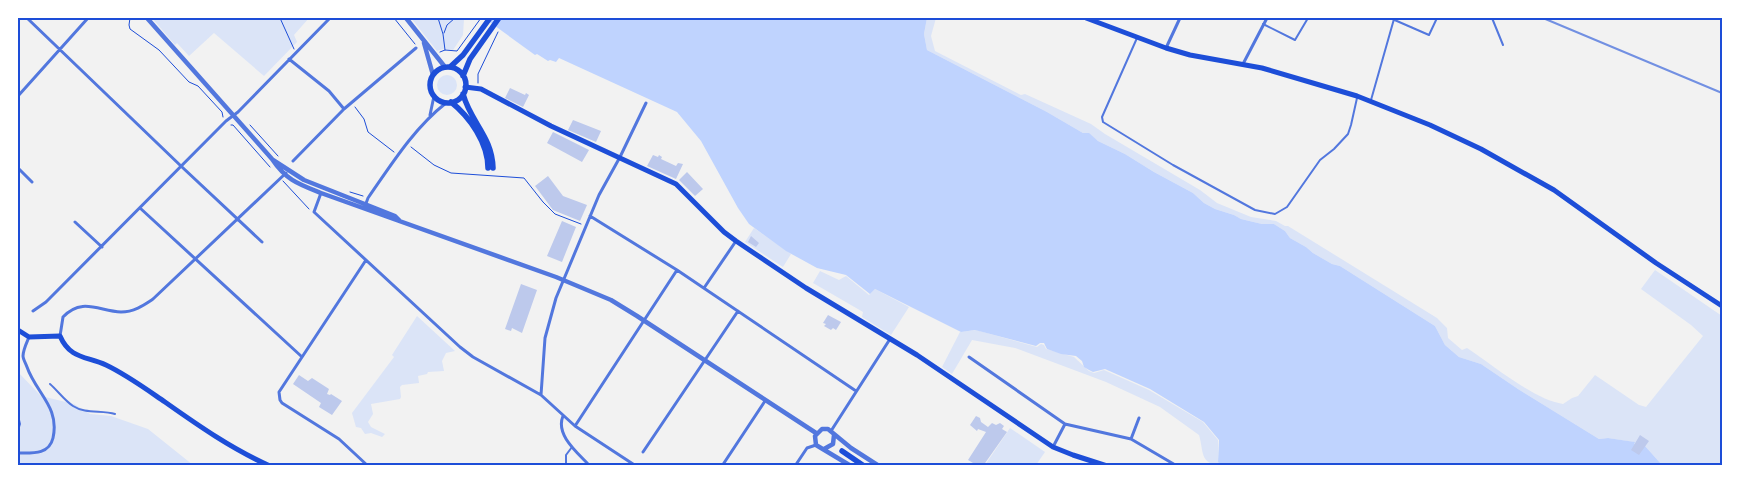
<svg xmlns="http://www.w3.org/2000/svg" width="1740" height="483" font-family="'Alegreya Sans',sans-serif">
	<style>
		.green { fill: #dbe4f7 }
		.water { fill: #bfd3fe }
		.building { fill: #bdc9ec }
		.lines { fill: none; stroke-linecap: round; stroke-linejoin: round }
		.path { stroke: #1d4ed8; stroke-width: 1 }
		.service { stroke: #5277de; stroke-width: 2 }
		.minor { stroke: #5277de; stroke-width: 3 }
		.tertiary { stroke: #5277de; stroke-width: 4.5 }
		.secondary { stroke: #1d4ed8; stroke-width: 5 }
		.primary { stroke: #1d4ed8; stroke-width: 5.5 }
		.rail { stroke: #7290e2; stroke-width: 2 }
		.neatline { fill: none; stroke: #1d4ed8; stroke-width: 2 }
	</style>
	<rect width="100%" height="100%" fill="#f2f2f2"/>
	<!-- green -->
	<path class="green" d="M152,18H309L294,35L297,42L264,76L214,33L189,56L177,43L175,45Z
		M411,18H466L464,19L463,35L453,50L443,49L437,51Z
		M927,18H936L931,36L935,51L1021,95L1025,94L1091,124L1105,134L1200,190L1217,203L1251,217L1276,221L1285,226H1288L1437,318L1447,328L1448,338L1462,350L1467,348C1493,365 1534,400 1563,404L1572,398L1578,396L1595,375L1639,405L1646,407L1703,336L1691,325L1641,289L1655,270L1722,316V465H1662L1645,446L1634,444V442L1608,438L1599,439L1518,389L1481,364L1459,357L1445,345L1435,326L1340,266L1332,264L1313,253L1306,247L1290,238L1285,231L1274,224H1262L1241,219L1234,215L1215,209L1204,203L1193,193L1154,172L1125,154L1098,141L1089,134L1083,133L1047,112L927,50L924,34Z
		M437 85a10 10 0 1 1 20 0a10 10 0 1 1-20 0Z
		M754,228L791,254L783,267L745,242Z
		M820,271L839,280L846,276L869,295L875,289L909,307L891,335L862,317L863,312L813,283Z
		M417,316L455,351L446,353L442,361L444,371L428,372L427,374L418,376L419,383L402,385L400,387L401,397L400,399L371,404L373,414L368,422L371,427L385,434L382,437L371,433L365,434L361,428L356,427L352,413L394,357L392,355Z
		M976,330L1037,347L1041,344L1044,345L1046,349L1074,357L1089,371L1094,373L1104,370L1149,390L1203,422L1218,440V461L1222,465C1199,465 1204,451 1199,435L1160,407L1106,382L1015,348L972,340L952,374L942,367L960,332Z
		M18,372L41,396L74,404L90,414L111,416L148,429L193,465H18Z
		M1010,428L1045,452L1036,465H985Z"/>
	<!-- water -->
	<path class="water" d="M484,18H927L924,34L927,50L1047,112L1083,133H1089L1098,141L1125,154L1154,172L1193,193L1204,203L1215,209L1234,215L1241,219L1262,224H1274L1285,231L1290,238L1306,247L1313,253L1332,264L1340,266L1435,326L1445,345L1459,357L1481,364L1518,389L1599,439L1608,438L1635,442L1634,444L1645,446L1662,465H1222L1218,462L1219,440L1204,422L1150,389L1105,369L1093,372L1089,370L1084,367L1082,361L1076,356L1061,354L1047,349L1044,343H1040L1036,346L975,330L961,332L875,289L870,294L846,275L817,268L786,251L749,224L738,208L701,141L677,112L559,58L556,62L550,60L548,61L537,54L535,55Z"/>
	<!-- building -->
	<path class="building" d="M510,88L525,95L526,93L529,95L523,107L505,98Z
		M573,120L601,131L596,142L568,130Z
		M553,132L589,150L582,162L547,143Z
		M653,155L658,157L659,155L662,157L661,159L676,166L678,163L683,164L676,179L647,166Z
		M687,172L703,189L695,196L679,180Z
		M548,176L563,196L587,205L580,221L553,210L535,186Z
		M562,221L576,227L562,262L547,256Z
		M751,236L759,243L756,247L748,242Z
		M521,284L537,290L522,333L512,328L511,331L505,329Z
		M828,315L841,322L836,330L833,328L831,330L824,326L826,324L823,323Z
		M299,375L308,381L312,378L329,389L327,394L330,395L331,394L342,401L332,415L319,407L321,403L293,384Z
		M976,416L980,418L981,422L988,427L992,423L996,425L1000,423L1004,426L1002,429L1007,432L983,466H972L973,463L968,460L986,432L978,429L977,431L970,425Z
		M1640,435L1649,441L1639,455L1631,450Z"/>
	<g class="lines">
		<!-- path -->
		<path class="path" d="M130,18L129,25L130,29L159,50L189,82L198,86L222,112L223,117
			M280,18L294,49
			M394,18L415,44
			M438,18L443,34L445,50
			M444,33L447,25L455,18
			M440,52L445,50L457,51L481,18
			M478,83V74L498,32
			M355,107L364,119L368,132L394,152
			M231,125H233L270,167
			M250,125L278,156
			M411,147L434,165L451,173L524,178L543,202L555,214L581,224
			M283,181L309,209
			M350,192L363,196"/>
		<!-- service -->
		<path class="service" d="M1390,18L1429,35L1437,18
			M1492,18L1503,45
			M1263,24L1295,40L1308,18
			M1137,38L1102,117L1103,122L1173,165L1255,210L1275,214L1287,207L1320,160L1334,149L1348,134L1351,125L1357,98
			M1371,100L1394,19
			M50,384C58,391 64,400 73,406C85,414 102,410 115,414
			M18,416L20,424L18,430
			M566,466V455L572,447"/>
		<!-- minor -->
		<path class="minor" d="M27,18L182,167L262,242
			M1166,48L1180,18
			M289,59L329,91L344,109
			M1243,64L1267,18
			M18,96L88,18
			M430,115L434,96
			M293,161L344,109L416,48
			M18,168L32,182
			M321,193L314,212L460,347L473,357L541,395L575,426L636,466
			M365,206L368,198C391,165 414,128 446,103
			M140,208L301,356
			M590,216L677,270L856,391
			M75,222L102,247
			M366,260L279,392L280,400L282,403L339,439L368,466
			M704,288L736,241
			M33,311L46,302L226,121L238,112L330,18
			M60,336L63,317C82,297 99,311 121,312C134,312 144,305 153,299L286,173
			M969,357L1065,424L1053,447
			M541,395L545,338L556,298L599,195L620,157L646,103
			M563,416C555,435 578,453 590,466
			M1065,424L1131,439L1177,466
			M575,426L677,270
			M831,431L890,339
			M1131,439L1139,418
			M643,452L738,311
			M18,453C32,453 49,455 53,438C60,407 36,393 27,367C26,364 23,359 23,356C23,350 27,342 29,337
			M722,466L765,401
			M795,466L807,448L816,445"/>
		<!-- tertiary -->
		<path class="tertiary" d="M147,18L272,159C286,180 298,184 321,193L556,277L611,300L637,316L816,433
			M406,18L445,67
			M424,43L433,75
			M273,160L304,180L395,216L399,220
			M824,449L833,444L834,435
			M851,466L816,445L815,436L822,429H828L851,448L879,466"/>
		<!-- secondary -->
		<path class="secondary" d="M1086,18L1166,48L1190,55L1262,68L1357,96L1430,125L1481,149L1554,190L1656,263L1722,306
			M465,87L481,89L551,126L676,184L724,232L736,241L806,288L917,355L1053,447L1073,455L1107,466
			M18,330L29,337L60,336C70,359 86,356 106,365C127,375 146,389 165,402C199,426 232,449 270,466"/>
		<!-- primary -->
		<path class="primary" d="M450,67L463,55L490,18
			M430 85a18 18 0 1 1 36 0a18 18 0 1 1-36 0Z
			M463,76L470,59L499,18
			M463,94C471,123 492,136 493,168
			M451,102C470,117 488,143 488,168
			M842,451L864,466"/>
		<!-- rail -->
		<path class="rail" d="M1543,18L1722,93"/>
	</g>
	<!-- border -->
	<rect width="1740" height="483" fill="none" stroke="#ffffff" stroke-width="38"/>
	<rect x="19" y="19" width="1702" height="445" class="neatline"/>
</svg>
